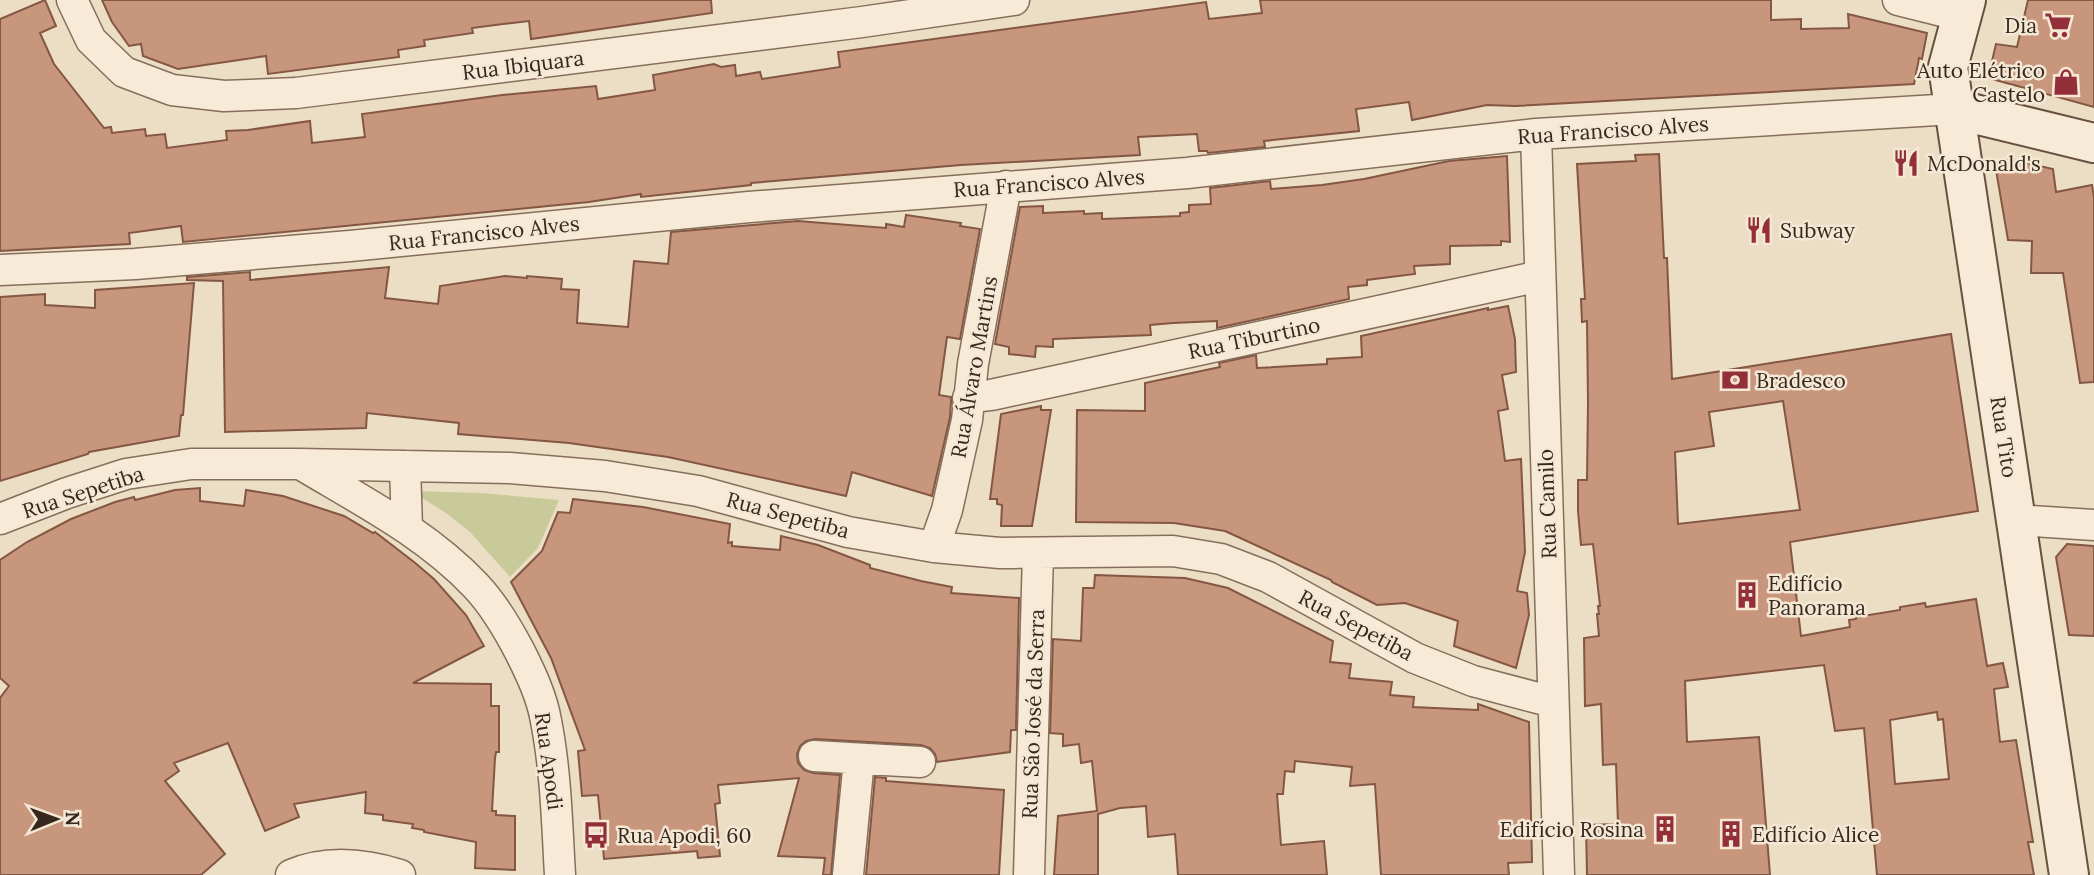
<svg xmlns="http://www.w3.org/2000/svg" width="2094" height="875" font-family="Lora,serif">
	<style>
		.park { fill: #c9ca99 }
		.building { fill: #c8957d; stroke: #845743; stroke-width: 2; fill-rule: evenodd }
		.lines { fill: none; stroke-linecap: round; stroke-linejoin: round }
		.street-casing { stroke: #866e5c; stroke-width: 33 }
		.secondary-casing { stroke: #68503f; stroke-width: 42 }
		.street { stroke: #f7ebd8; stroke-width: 30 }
		.secondary { stroke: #f7ebd8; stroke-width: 38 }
		.labels { text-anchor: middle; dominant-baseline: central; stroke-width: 5; stroke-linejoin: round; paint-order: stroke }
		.poi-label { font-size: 21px; fill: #37281f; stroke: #f4e8d4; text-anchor: start }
		.street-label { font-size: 21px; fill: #37281f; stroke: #f4e8d4 }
	</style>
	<rect width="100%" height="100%" fill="#ecddc5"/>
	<!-- park -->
	<path class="park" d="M411,491L481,493L559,500L538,548L510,577L470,532L446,513Z"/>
	<!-- building -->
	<path class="building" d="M45,0L56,26L40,33L54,64L104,128L111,127L112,133L145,129L146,136L165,134L167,148L227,140L226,131L248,130L310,121L312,143L365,137L362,114L502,95L596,86L598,99L655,90L653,75L714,64L721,67L735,65L736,76L760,72L762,79L840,67L838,52L1206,2L1209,19L1262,13L1260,0H1771V20L1801,19V29L1849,28L1848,14L1927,33L1922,59L1919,58L1914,84L1515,106L1487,105L1412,120L1409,102L1356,109L1359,131L1264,141L1265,147L1208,153L1207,151H1199L1197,134L1138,137L1140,155L961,165L751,183V185L641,197V194L589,202L183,242L181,226L129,233L130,244L0,251V19Z
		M102,0H711L712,13L531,39L529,21L503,24L472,28L473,33L424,40L425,46L398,50L399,57L268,74L266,56L178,69L143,56L141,44L129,46L112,22Z
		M2028,0H2094V107L1988,78L1996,44L2017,47Z
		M1659,154L1664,258H1667L1672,379L1951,334L1978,511L1790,542L1801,636L1850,627L1849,620L1856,619V617L1900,610V607L1925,603L1926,607L1976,599L1987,666L2003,663L2008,687L1994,689L2000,742L2016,740L2033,842H2028L2034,875H1877L1864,728L1835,731L1824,665L1685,681L1687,742L1759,737L1770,875H1587L1586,825L1618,824L1616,764L1603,765L1601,704L1585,706L1584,638L1599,636L1597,614H1599L1598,606H1600L1593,544L1581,545L1578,511V480H1587L1588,402L1587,321L1582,322L1581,299H1585L1577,164L1636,161L1635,155ZM1783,401L1800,510L1678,524L1675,452L1714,446L1709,412ZM1937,712L1938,720L1943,719L1949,779L1895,784L1890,720Z
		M1507,156L1510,242L1501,241V245L1450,246V264L1414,266L1415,274L1367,280V285L1348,287L1349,299L1217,328V321L1173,323L1150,325L1151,335L1053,339V347L1036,346L1035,357L1009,354V347L995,344L1020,207L1043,206V213L1084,211V214L1102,213V219L1180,216V213L1189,212V205L1211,204L1210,188L1270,181L1271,189L1322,185L1364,179L1449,161Z
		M2009,159L2053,169L2056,192L2092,185L2094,197V382L2080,383L2063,273H2031L2032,241L2008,240L1996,170Z
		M906,215L961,223L960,226L980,229L960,339L947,337L939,395L951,397V402L950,417L932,496L852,472L846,496L668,457L569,443L458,434L459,423L367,413L366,428L225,432L223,281L187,280V277L250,272V280L389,267L385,298L438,304L440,286L505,276L527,278V276L562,279L561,289L579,290L577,323L628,327L634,261L668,264L671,232L798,221L886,228V224L904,227Z
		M194,283L183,415H181L179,436L89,452L88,454L0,481V297L45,294V305L95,308V290Z
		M1508,306L1515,339L1516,372L1502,375L1508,409L1498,411L1505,461L1521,459L1525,552L1517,591L1527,593L1529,615L1516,668L1454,646L1458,621L1405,603L1377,605L1332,582L1331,580L1225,531L1174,523L1076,522L1077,410L1145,411V383L1220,367L1219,363L1256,355L1257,368L1327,364V359L1362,357L1361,336L1488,308V310Z
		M1041,406V410H1051L1032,526H1001L1002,505L997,504V499H990L1001,414Z
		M200,488V501L244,506L246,490L283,496L344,516L373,533L375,532L414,562L434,579L466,615L484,646L413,683L491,684V706H499V752H496L495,758L492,811H496V815L515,816V870L475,868L476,842L424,832V830L412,828L413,824L383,820V815L365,813L366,792L294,804L299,817L265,831L228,743L174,763L179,771L165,781L225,854L201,875H0V698L9,686L0,678V560L27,542L71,519L115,502L134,497L135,500L175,490Z
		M573,499L643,507L730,524L728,543L732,542V546L780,550L781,536L818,545L870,565V568L921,581L952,587L951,593L1019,598L1016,730H1011L1010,752L937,762L935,754L930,748L921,745L815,739L806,741L800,746L797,754L798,763L804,770L813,773L840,775L831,875H823L825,858L778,856L799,778L718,785L720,803L715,804L720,856L698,858L697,851L604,859L598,795L582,796L578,751L585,750L551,658L511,582L542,551L558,512L570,513Z
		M2067,544L2094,546V636L2069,635L2056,557Z
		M1095,575L1185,578L1228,588L1333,641L1330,662L1351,664L1349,678L1392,682L1390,695L1414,697L1413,707L1478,710V704L1529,722L1532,862L1508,863L1509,875H1381L1375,784L1350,786L1352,767L1295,761L1294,772L1285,771L1283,794H1277L1281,845L1324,841L1327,875H1178L1175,834L1148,837L1146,806L1120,808L1098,814V875H1054L1058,816L1097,811L1092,761L1081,763L1079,744L1063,746V734L1050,733L1053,639L1081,641L1083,588H1094Z
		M875,777L886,778V781L1004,790L999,875H866Z"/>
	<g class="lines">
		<defs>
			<path id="street" d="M72,0L91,40L124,72L172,90L224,96L296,93L862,22L1014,0
				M1898,0L1962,16
				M1536,134L1559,875
				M0,270L135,264L350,246L749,207L1187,173L1536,134L1954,109
				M968,398L991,395L1540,276
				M302,465C362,501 427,534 476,586C494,605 508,629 520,652C531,674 542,697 546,721C556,772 557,824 560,875
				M405,466L407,528
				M0,519L67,493L126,474L191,464H299L510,468L605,476L698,491L848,532L934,547L1000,553L1173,551L1221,559L1268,577L1415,658L1473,681L1553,702
				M2016,520L2094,525
				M934,547L947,510L967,420L973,364L1006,186
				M814,756L920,762
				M291,875C326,860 365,864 400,875
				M848,875L859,759
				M1029,875L1038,553"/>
			<path id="secondary" d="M1966,0L1948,67L2069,875
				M1954,109L2094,143"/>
		</defs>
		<!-- street casing -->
		<use href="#street" class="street-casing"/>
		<!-- secondary casing -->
		<use href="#secondary" class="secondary-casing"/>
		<!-- street -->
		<use href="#street" class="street"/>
		<!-- secondary -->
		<use href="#secondary" class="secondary"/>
	</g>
	<!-- icons -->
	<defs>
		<symbol id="supermarket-bare" viewBox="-9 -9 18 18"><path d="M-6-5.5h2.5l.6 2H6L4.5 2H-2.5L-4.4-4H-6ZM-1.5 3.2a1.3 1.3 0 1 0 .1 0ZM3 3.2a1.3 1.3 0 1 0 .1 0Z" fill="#922f39" stroke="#f4e8d4" stroke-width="2.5" paint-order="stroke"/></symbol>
		<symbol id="shop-bare" viewBox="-9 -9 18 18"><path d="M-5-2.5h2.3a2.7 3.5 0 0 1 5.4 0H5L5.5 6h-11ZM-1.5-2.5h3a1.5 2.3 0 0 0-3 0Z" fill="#922f39" stroke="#f4e8d4" stroke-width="2.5" paint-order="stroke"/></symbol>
		<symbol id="restaurant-bare" viewBox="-9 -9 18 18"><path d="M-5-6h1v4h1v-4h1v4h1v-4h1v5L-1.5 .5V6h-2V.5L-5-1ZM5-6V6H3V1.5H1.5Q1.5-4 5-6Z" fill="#922f39" stroke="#f4e8d4" stroke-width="2.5" paint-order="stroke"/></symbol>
		<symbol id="bank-bare" viewBox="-9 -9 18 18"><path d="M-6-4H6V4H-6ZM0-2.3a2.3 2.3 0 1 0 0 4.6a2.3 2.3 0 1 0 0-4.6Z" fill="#922f39" stroke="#f4e8d4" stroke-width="2.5" paint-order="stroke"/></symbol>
		<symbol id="building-bare" viewBox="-9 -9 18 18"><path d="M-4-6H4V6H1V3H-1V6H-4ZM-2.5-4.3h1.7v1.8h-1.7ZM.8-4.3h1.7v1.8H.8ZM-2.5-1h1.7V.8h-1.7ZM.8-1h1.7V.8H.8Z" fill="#922f39" stroke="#f4e8d4" stroke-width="2.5" paint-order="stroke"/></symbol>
		<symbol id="bus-bare" viewBox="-9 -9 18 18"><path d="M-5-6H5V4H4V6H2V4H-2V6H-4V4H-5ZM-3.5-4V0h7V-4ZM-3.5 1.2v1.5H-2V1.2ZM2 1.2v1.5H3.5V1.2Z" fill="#922f39" stroke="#f4e8d4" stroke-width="2.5" paint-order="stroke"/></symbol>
	</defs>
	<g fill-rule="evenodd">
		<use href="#supermarket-bare" x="2039" y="6" width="38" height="38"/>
		<use href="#shop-bare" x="2047" y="63" width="38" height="38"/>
		<use href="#restaurant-bare" x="1887" y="144" width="38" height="38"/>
		<use href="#restaurant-bare" x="1740" y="211" width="38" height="38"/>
		<use href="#bank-bare" x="1716" y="361" width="38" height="38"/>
		<use href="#building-bare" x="1728" y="576" width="38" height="38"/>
		<use href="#building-bare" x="1646" y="810" width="38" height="38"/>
		<use href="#building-bare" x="1712" y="815" width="38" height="38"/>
		<use href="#bus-bare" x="577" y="816" width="38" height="38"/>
	</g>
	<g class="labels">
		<!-- poi labels -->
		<g class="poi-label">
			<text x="2037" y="25" text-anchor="end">Dia</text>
			<text x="2045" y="70" text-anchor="end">Auto Elétrico<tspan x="2045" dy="24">Castelo</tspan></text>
			<text x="1927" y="163">McDonald's</text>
			<text x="1780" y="230">Subway</text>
			<text x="1756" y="380">Bradesco</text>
			<text x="1768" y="583">Edifício<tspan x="1768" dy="24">Panorama</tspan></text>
			<text x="1644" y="829" text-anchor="end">Edifício Rosina</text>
			<text x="1752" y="834">Edifício Alice</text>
			<text x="617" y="835">Rua Apodi, 60</text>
		</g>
		<!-- street labels -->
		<g class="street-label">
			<text transform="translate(523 65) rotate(-7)">Rua Ibiquara</text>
			<text transform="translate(1613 130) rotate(-4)">Rua Francisco Alves</text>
			<text transform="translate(1049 183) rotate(-4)">Rua Francisco Alves</text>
			<text transform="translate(484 233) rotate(-6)">Rua Francisco Alves</text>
			<text transform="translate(1254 338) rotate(-12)">Rua Tiburtino</text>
			<text transform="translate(974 367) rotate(-80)">Rua Álvaro Martins</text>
			<text transform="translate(2004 437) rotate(81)">Rua Tito</text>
			<text transform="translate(83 492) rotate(-18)">Rua Sepetiba</text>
			<text transform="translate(1547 504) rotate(-92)">Rua Camilo</text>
			<text transform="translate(788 515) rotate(15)">Rua Sepetiba</text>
			<text transform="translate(1356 625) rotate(28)">Rua Sepetiba</text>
			<text transform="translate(1033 714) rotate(-88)">Rua São José da Serra</text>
			<text transform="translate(549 761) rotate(82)">Rua Apodi</text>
		</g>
	</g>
	<!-- north arrow -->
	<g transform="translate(56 819) rotate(89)" stroke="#f4e8d4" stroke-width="5" paint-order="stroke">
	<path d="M0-5L12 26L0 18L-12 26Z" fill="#37281f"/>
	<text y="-10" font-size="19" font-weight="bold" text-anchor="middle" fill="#37281f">N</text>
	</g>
</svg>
